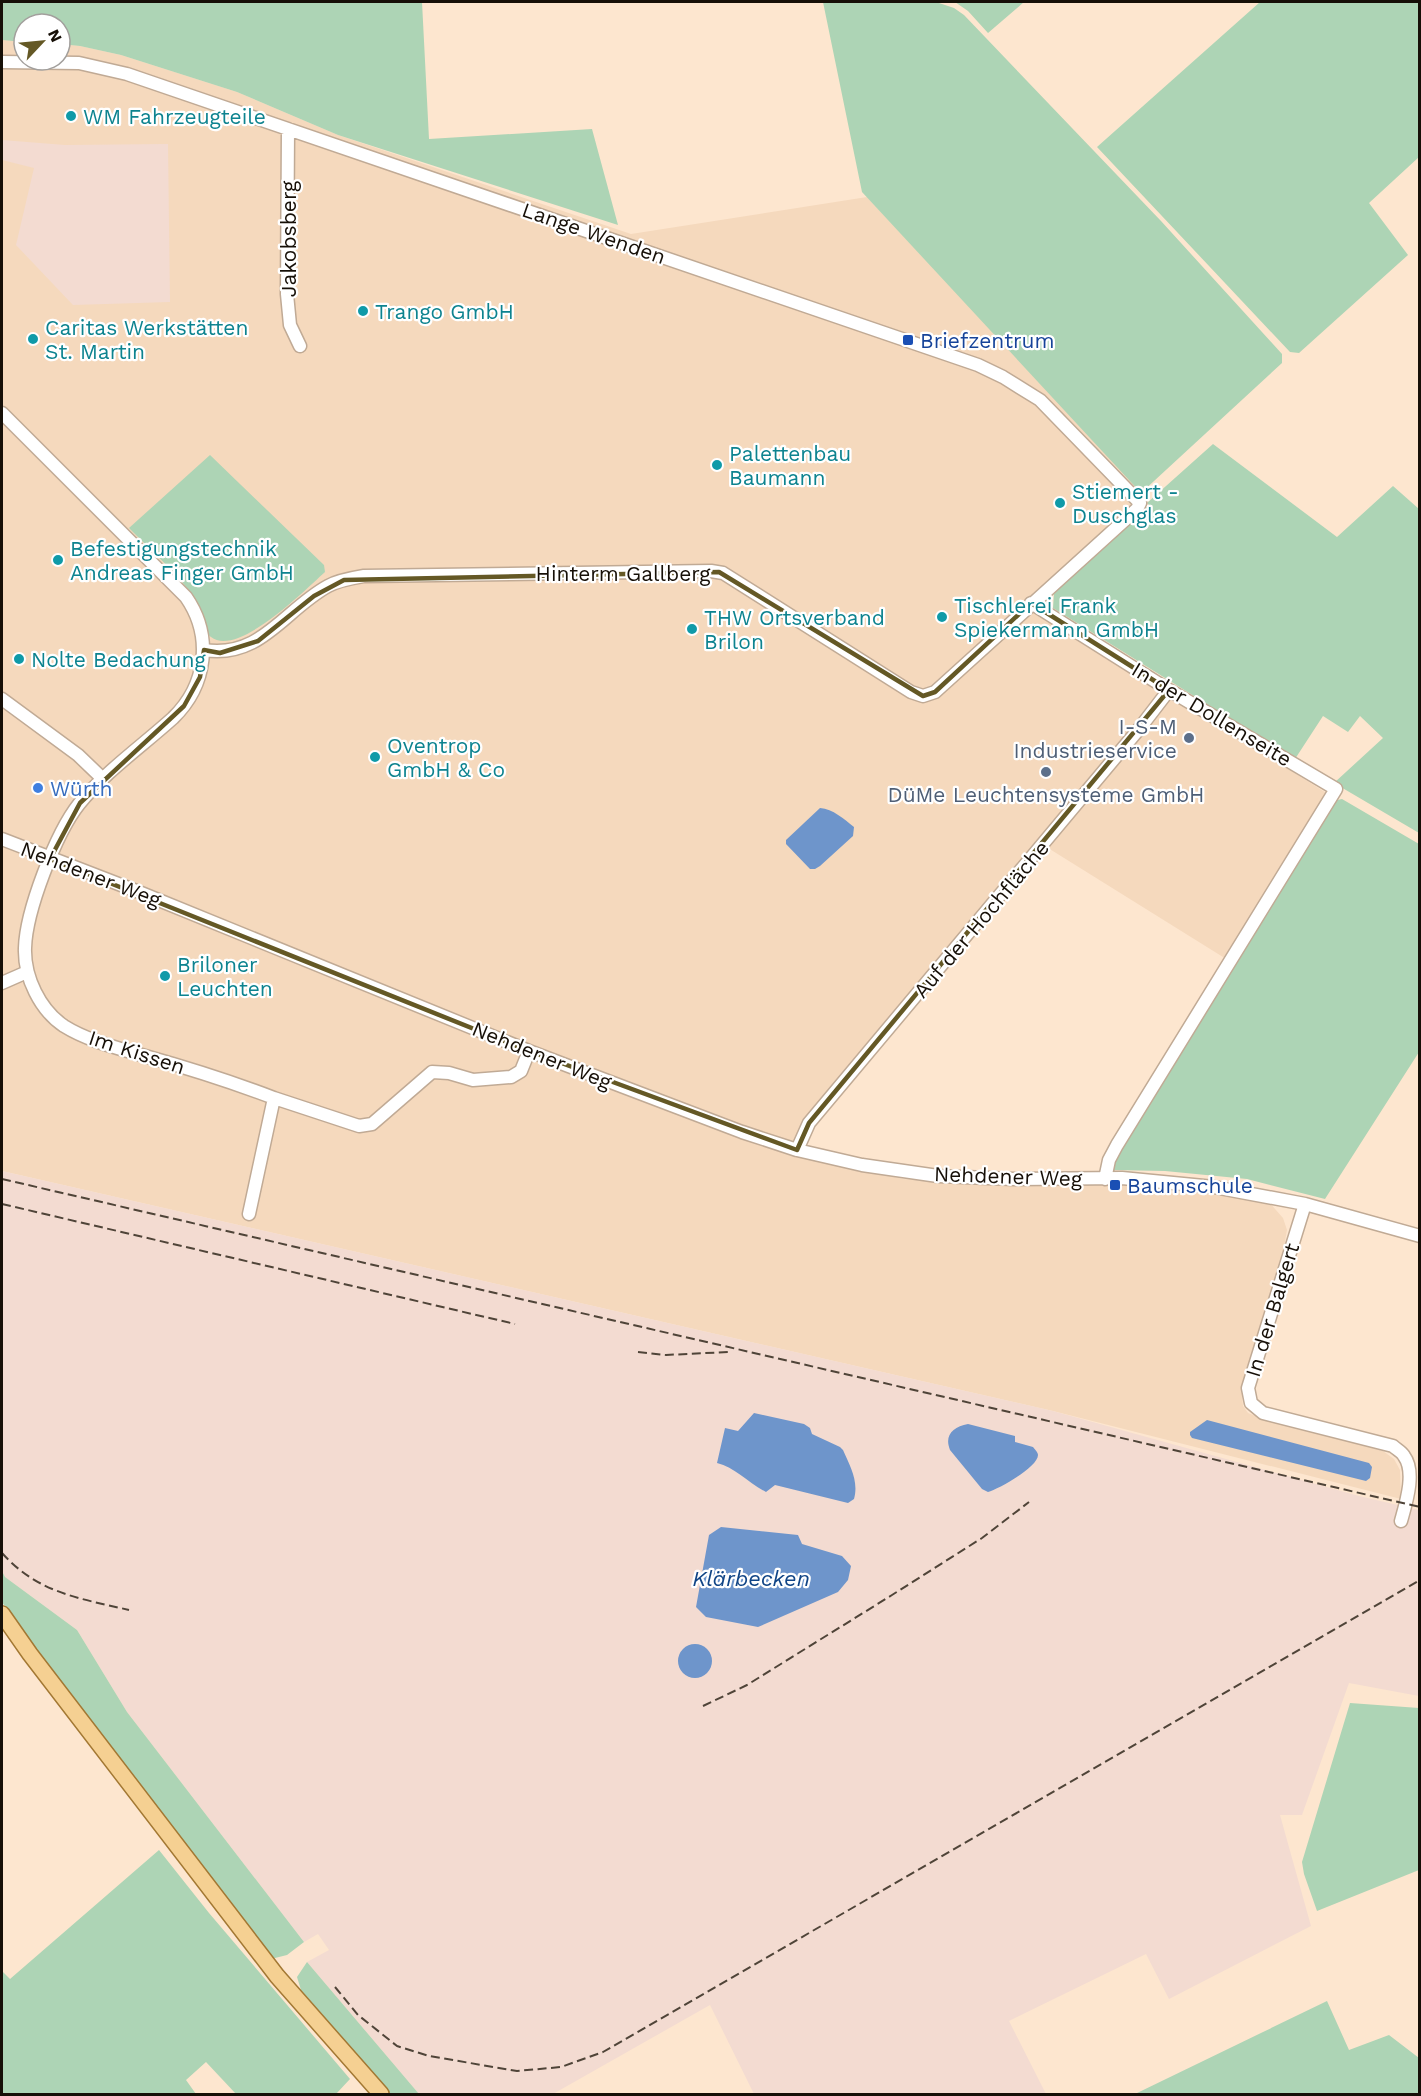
<svg xmlns="http://www.w3.org/2000/svg" width="1421" height="2096" font-family="'Work Sans',sans-serif">
	<style>
		.built { fill: #f5d9bd }
		.industrial { fill: #f3dbd1 }
		.green { fill: #add4b5 }
		.water { fill: #6e95cb }
		.lines { fill: none; stroke-linecap: round; stroke-linejoin: round }
		.minor-casing { stroke: #c0aa95; stroke-width: 15 }
		.major-casing { stroke: #a37833; stroke-width: 18 }
		.minor { stroke: #fff; stroke-width: 12 }
		.major { stroke: #f5d092; stroke-width: 15 }
		.rail { stroke: #4f4438; stroke-width: 2; stroke-dasharray: 9 4.5; stroke-linecap: butt }
		.marked { fill: none; stroke: #645825; stroke-width: 4.5; stroke-linejoin: round }
		.culture-dot { fill: #0f9aa8; stroke: #fff; stroke-width: 2 }
		.transit-dot { fill: #1a4fb4; stroke: #fff; stroke-width: 2 }
		.service-dot { fill: #5c6f8a; stroke: #fff; stroke-width: 2 }
		.shop-dot { fill: #3f7fe0; stroke: #fff; stroke-width: 2 }
		.labels { text-anchor: middle; dominant-baseline: central; stroke-width: 4.5; stroke-linejoin: round; paint-order: stroke }
		.culture-label { font-size: 21px; fill: #0d838f; stroke: #fff; text-anchor: start }
		.street-label { font-size: 21px; fill: #160f07; stroke: #fff }
		.transit-label { font-size: 21px; fill: #164399; stroke: #fff; text-anchor: start }
		.service-label { font-size: 21px; fill: #4e5e75; stroke: #fff; text-anchor: end }
		.shop-label { font-size: 21px; fill: #366cbe; stroke: #fff; text-anchor: start }
		.water-label { font-size: 22px; font-style: italic; fill: #114586; stroke: #fff }
	</style>
	<rect width="100%" height="100%" fill="#fde6cf"/>
	<!-- built -->
	<path class="built" d="M2,40L24,42V60H60V44L80,46L121,55L237,92L338,135L631,234L867,197L1146,495L1025,602L1331,796L1231,962L1040,843L801,1127L803,1156L903,1179L970,1183L1109,1182L1196,1187L1269,1202L1283,1218L1287,1230L1284,1247L1242,1395L1243,1406L1248,1413L1253,1415L1383,1451L1394,1459L1400,1470L1401,1499L1053,1411L2,1171Z"/>
	<!-- industrial -->
	<path class="industrial" d="M2,140L65,145L168,144L170,302L73,305L16,245L34,168L2,160Z
		M2,1171L1053,1411L1359,1496L1419,1510V1696L1349,1683L1302,1815H1280L1311,1926L1169,1999L1146,1954L1009,2021L1046,2094H754L710,2005L553,2094H419L307,1962L329,1950L318,1934L304,1942L127,1712L77,1630L5,1577L2,1571Z"/>
	<!-- green -->
	<path class="green" d="M2,2H422L429,139L592,129L618,225L338,135L237,92L121,55L80,46L60,44V24H24V42L2,40Z
		M823,2H936L954,8L964,15L1161,221L1282,354V363L1141,493L862,192Z
		M955,2H1024L988,33L968,11Z
		M1260,2H1419V157L1369,203L1408,255L1299,353L1290,352L1097,147Z
		M1213,444L1337,537L1393,486L1419,509V833L1334,783L1383,738L1360,716L1348,732L1323,716L1295,759L1053,608L1054,594L1064,581L1149,505L1147,503Z
		M210,455L324,565L325,572C306,589 238,658 211,637C201,629 201,610 195,599C179,574 150,550 129,528Z
		M1342,799L1419,844V1052L1325,1199L1247,1179L1165,1171L1113,1170L1115,1159L1187,1044L1333,801Z
		M2,1571L5,1577L77,1630L127,1712L304,1942L287,1955L271,1959L37,1655L2,1602Z
		M1350,1703L1419,1708V1870L1317,1911L1304,1874L1302,1862Z
		M159,1850L209,1913L350,2079L336,2094H236L206,2062L186,2080L196,2094H2V1971L10,1979Z
		M307,1962L419,2094H390L301,1990L297,1977Z
		M1327,2001L1349,2050L1389,2035L1419,2058V2094H1135Z"/>
	<!-- water -->
	<path class="water" d="M820,808C833,809 844,819 854,827L853,836L820,866L815,869H810L786,844V840Z
		M754,1413L804,1424L810,1428L812,1434L840,1447L843,1450C850,1466 859,1481 854,1499L848,1503L775,1485L766,1492C748,1483 735,1467 717,1463L725,1428L738,1431Z
		M1207,1420L1369,1463L1372,1467L1370,1478L1366,1481L1192,1438L1190,1435V1432Z
		M968,1424L1015,1436V1442L1033,1447C1035,1450 1038,1452 1038,1455C1038,1467 999,1489 988,1492L982,1489L950,1450C944,1435 953,1427 968,1424Z
		M721,1527L798,1535L802,1544L842,1556L851,1566L848,1580L838,1592L758,1627L706,1617L696,1607L709,1535Z
		M678 1661a17 17 0 1 1 34 0a17 17 0 1 1-34 0Z"/>
	<g class="lines">
		<defs>
			<path id="minor" d="M2,62L79,63L127,74L978,365L1003,377L1040,400L1140,503L1137,509L935,692L923,696L911,692L723,573L711,571L364,576C352,578 339,580 328,586C284,610 261,659 204,650
				M288,129L287,294L290,325L300,346
				M2,413L186,597C213,636 207,685 173,718C142,746 105,772 79,804C56,833 26,911 25,948C24,977 40,1010 64,1026C88,1041 118,1048 145,1056C188,1068 232,1082 274,1098L249,1214
				M1031,603L1169,690L1336,789L1117,1145L1109,1160L1105,1179
				M2,699L78,755L103,779
				M2,839L134,890L529,1051L742,1132L797,1150L862,1165L938,1176L1014,1179L1122,1178L1214,1187L1305,1204L1420,1236
				M2,983L27,972
				M274,1098L359,1126L372,1124L432,1072L449,1073L473,1080L511,1077L521,1071L529,1051
				M797,1150L809,1123L1139,729L1169,690
				M1305,1204L1248,1388L1251,1403L1263,1413L1393,1446C1396,1449 1402,1452 1404,1456C1416,1472 1406,1503 1401,1521"/>
			<path id="major" d="M2,1614L30,1654L277,1976L381,2094"/>
		</defs>
		<!-- minor casing -->
		<use href="#minor" class="minor-casing"/>
		<!-- major casing -->
		<use href="#major" class="major-casing"/>
		<!-- minor -->
		<use href="#minor" class="minor"/>
		<!-- major -->
		<use href="#major" class="major"/>
		<!-- rail -->
		<path class="rail" d="M2,1179L1420,1507
			M2,1204L515,1324
			M638,1352L666,1355L728,1352
			M2,1553C38,1593 78,1598 129,1610
			M703,1706L747,1685L892,1595L982,1538L1029,1502
			M335,1987L358,2015L397,2046L429,2056L517,2071L561,2067L603,2052L1420,1580"/>
	</g>
	<!-- marked area -->
	<path class="marked" d="M719,572L923,696L935,692L1031,603L1169,690L809,1123L797,1150L529,1051L50,859L80,803L184,706L200,677L204,650L220,653L258,641L314,596L344,580Z"/>
	<!-- markers -->
	<g class="culture-dot">
		<circle cx="71" cy="116" r="6"/>
		<circle cx="363" cy="311" r="6"/>
		<circle cx="33" cy="339" r="6"/>
		<circle cx="717" cy="465" r="6"/>
		<circle cx="1060" cy="503" r="6"/>
		<circle cx="58" cy="560" r="6"/>
		<circle cx="942" cy="617" r="6"/>
		<circle cx="692" cy="629" r="6"/>
		<circle cx="19" cy="659" r="6"/>
		<circle cx="375" cy="757" r="6"/>
		<circle cx="165" cy="976" r="6"/>
	</g>
	<g class="transit-dot">
		<rect x="902" y="334" width="12" height="12" rx="3"/>
		<rect x="1109" y="1179" width="12" height="12" rx="3"/>
	</g>
	<g class="service-dot">
		<circle cx="1189" cy="738" r="6"/>
		<circle cx="1046" cy="772" r="6"/>
	</g>
	<circle class="shop-dot" cx="38" cy="788" r="6"/>
	<g class="labels">
		<!-- culture labels -->
		<g class="culture-label">
			<text x="83" y="116">WM Fahrzeugteile</text>
			<text x="375" y="311">Trango GmbH</text>
			<text x="45" y="327">Caritas Werkstätten<tspan x="45" dy="24">St. Martin</tspan></text>
			<text x="729" y="453">Palettenbau<tspan x="729" dy="24">Baumann</tspan></text>
			<text x="1072" y="491">Stiemert -<tspan x="1072" dy="24">Duschglas</tspan></text>
			<text x="70" y="548">Befestigungstechnik<tspan x="70" dy="24">Andreas Finger GmbH</tspan></text>
			<text x="954" y="605">Tischlerei Frank<tspan x="954" dy="24">Spiekermann GmbH</tspan></text>
			<text x="704" y="617">THW Ortsverband<tspan x="704" dy="24">Brilon</tspan></text>
			<text x="31" y="659">Nolte Bedachung</text>
			<text x="387" y="745">Oventrop<tspan x="387" dy="24">GmbH &amp; Co</tspan></text>
			<text x="177" y="964">Briloner<tspan x="177" dy="24">Leuchten</tspan></text>
		</g>
		<!-- street labels -->
		<g class="street-label">
			<text transform="translate(594 233) rotate(19)">Lange Wenden</text>
			<text transform="translate(288 239) rotate(-90)">Jakobsberg</text>
			<text x="623" y="573">Hinterm Gallberg</text>
			<text transform="translate(1212 714) rotate(31)">In der Dollenseite</text>
			<text transform="translate(91 874) rotate(21)">Nehdener Weg</text>
			<text transform="translate(981 919) rotate(-50)">Auf der Hochfläche</text>
			<text transform="translate(137 1052) rotate(18)">Im Kissen</text>
			<text transform="translate(542 1055) rotate(22)">Nehdener Weg</text>
			<text transform="translate(1008 1176) rotate(2)">Nehdener Weg</text>
			<text transform="translate(1272 1310) rotate(-73)">In der Balgert</text>
		</g>
		<!-- transit labels -->
		<g class="transit-label">
			<text x="920" y="340">Briefzentrum</text>
			<text x="1127" y="1185">Baumschule</text>
		</g>
		<!-- service labels -->
		<g class="service-label">
			<text x="1177" y="726">I-S-M<tspan x="1177" dy="24">Industrieservice</tspan></text>
			<text x="1046" y="794" text-anchor="middle">DüMe Leuchtensysteme GmbH</text>
		</g>
		<!-- shop labels -->
		<g class="shop-label">
			<text x="50" y="788">Würth</text>
		</g>
		<!-- water labels -->
		<g class="water-label">
			<text x="751" y="1578">Klärbecken</text>
		</g>
	</g>
	<!-- border -->
	<rect width="1421" height="2096" fill="none" stroke="#160f07" stroke-width="6"/>
	<!-- north arrow -->
	<g transform="translate(42 42) rotate(64)"><circle r="28" fill="#ffffff" stroke="#a29f9c" stroke-width="1.5"/>
	<path d="M0-4.5L10 22L0 15L-10 22Z" fill="#645825"/>
	<text y="-9" font-size="16" font-weight="bold" text-anchor="middle" fill="#160f07">N</text>
	</g>
</svg>
